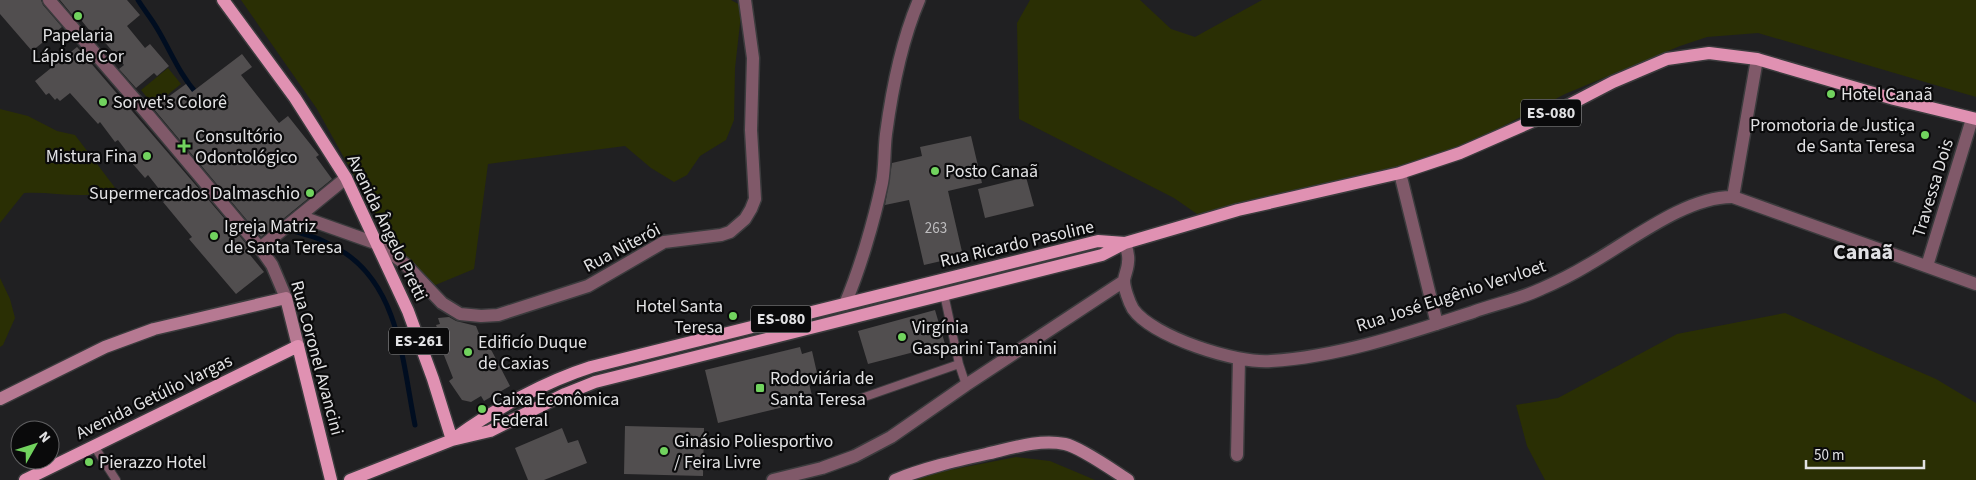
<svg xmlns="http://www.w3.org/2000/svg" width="1976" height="480" font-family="'Source Sans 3',sans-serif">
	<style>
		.green { fill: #2a2f04 }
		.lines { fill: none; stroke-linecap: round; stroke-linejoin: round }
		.stream { stroke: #000d20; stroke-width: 5 }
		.building { fill: #514e4f }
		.lane-casing { stroke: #3b3b3d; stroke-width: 10 }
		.street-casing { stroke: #3b3b3d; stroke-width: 15 }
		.secondary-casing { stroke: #3b3b3d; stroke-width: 15 }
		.primary-casing { stroke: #3b3b3d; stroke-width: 15 }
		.lane { stroke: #805969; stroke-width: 8 }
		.street { stroke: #805969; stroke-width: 12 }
		.secondary { stroke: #b67992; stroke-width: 12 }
		.primary { stroke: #e091b2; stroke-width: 12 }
		.poi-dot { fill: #71d35e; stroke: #0a0a0b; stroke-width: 2 }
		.labels { text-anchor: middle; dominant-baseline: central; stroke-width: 4.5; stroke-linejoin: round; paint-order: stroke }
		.number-label { font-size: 15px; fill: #bebdbf }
		.shield { fill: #0a0a0b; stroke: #a1a1a3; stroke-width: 1 }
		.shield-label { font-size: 16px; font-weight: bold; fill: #e2e2e4 }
		.poi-label { font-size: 18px; fill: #e2e2e4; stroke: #0a0a0b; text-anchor: start }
		.street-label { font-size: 18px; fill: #e2e2e4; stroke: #0a0a0b }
		.district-label { font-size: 22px; font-weight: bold; fill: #e0e0e4; stroke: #0a0a0b }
	</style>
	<rect width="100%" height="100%" fill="#202022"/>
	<!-- green -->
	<path class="green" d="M241,0H731L742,6L735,68L734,120L726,140L700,156L687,175L674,182L651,168L625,146L488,164L474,269L433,286L395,246L382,226L317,109Z
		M1030,0H1140L1171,29L1195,37L1262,0H1976V97L1758,33L1707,37L1680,46L1565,94L1474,141L1428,161L1197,214L1174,198L1019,119L1017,23Z
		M168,68L181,84L154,106L141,90Z
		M0,109L28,116L57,131L75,135L116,189C87,201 54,191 24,193L0,223Z
		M0,278L10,299L15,318L3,345L0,347Z
		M1785,313L1936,379L1976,403V480H1545L1527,446L1516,405L1558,398L1677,334Z
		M1016,457L1050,461L1095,480H906L919,476Z"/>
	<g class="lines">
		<!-- stream -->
		<path class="stream" d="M138,0C144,10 152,19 158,30C171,52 180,75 197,94
			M279,214C289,236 300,231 319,239C328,243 337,248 345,253C400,290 403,366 415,425"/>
	</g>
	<!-- building -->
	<path class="building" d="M0,0H41L43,5L62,27L32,51L0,14Z
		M60,0H127L140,15L127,26L145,48L150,44L169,66L157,76L154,73L136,88L119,69L124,65L97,33L94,36L77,15L74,17Z
		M77,47L249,247L246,250L264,272L236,294L189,239L192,237L163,202L167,199L148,175L145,178L132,163L134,161L118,140L115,142L100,122L98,124L70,93L60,101L57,98L55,100L49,93L46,95L35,81Z
		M242,54L252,67L241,75L279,123L288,116L319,155L316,157L332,179L261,237L153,108L186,84L192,92Z
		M971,136L982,183L948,191L963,256L924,265L909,200L885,205L892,163L922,156L920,147Z
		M1026,177L1034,206L985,218L978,189Z
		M935,310L945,344L868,364L858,331Z
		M449,317L456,321L476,326L480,336H484L510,386L484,401L481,396L471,402L462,400L449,381L453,378L438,340H442L436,325L440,324L438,318Z
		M800,347L802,354L812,351L817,373L807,375L813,400L718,423L705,370Z
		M625,426L704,428L703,476L624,474Z
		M562,428L568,443L578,440L587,463L544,480H528L515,448Z"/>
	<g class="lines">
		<defs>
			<path id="lane" d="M944,294L959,364
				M853,401L959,364L966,385
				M94,446L116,480"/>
			<path id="street" d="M49,0L144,110L260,248L272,265L286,298
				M1400,173L1437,324
				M1733,197L1757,59
				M299,216L378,244L405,264L442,303L460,314L481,316L498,315L588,286L664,242L721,235L730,232L745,219L751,209L755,199L751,130L753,58L745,0
				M1125,243C1127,249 1129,256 1128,262C1128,268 1125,274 1124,280C1124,288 1129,302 1133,309C1153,337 1237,364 1271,361C1338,357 1409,333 1473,312C1495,304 1520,299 1541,289C1557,282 1573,274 1588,265C1629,242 1686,196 1733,197L1976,284
				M260,248L346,178
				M1927,266L1972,119
				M845,304C860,269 874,221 882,183C885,167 884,150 886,134C892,89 901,42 919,0
				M1237,455L1239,359
				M773,480L822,468L855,456L891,437L966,385L1124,281"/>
			<path id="secondary" d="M0,399L105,347L154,329L286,298L298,346
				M895,480C924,468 955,461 986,454C1012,448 1039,439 1065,444C1080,447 1114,471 1128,480"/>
			<path id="primary" d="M223,0L295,98L346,178L408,311L433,379L452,440
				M456,437C494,409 547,381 591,367L1098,241L1125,243
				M25,480L298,346L331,480
				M350,480L452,440L490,431L565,394L595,382L1102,255L1125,243L1238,210L1400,173L1460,153L1563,108L1613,82L1667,59L1709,53L1757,59L1894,99L1976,119"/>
		</defs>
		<!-- lane casing -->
		<use href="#lane" class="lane-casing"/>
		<!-- street casing -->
		<use href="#street" class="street-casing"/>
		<!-- secondary casing -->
		<use href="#secondary" class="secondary-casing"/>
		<!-- primary casing -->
		<use href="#primary" class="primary-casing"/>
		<!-- lane -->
		<use href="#lane" class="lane"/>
		<!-- street -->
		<use href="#street" class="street"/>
		<!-- secondary -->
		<use href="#secondary" class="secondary"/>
		<!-- primary -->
		<use href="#primary" class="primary"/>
	</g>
	<!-- markers -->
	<g class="poi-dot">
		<circle cx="78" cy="16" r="5"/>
		<circle cx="1831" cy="94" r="5"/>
		<circle cx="103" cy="102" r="5"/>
		<circle cx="1925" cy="135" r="5"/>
		<path d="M181.5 138.5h5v5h5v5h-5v5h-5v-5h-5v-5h5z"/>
		<circle cx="147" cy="156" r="5"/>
		<circle cx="935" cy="171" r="5"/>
		<circle cx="310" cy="193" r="5"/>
		<circle cx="214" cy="236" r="5"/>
		<circle cx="733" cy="316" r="5"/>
		<circle cx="902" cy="337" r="5"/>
		<circle cx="468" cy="352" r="5"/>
		<rect x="755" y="383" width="10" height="10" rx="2.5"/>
		<circle cx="482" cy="409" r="5"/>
		<circle cx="664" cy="451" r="5"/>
		<circle cx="89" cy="462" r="5"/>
	</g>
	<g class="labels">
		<!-- number labels -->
		<g class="number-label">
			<text x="936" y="228">263</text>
		</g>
		<!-- shield labels -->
		<g class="shield">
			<rect x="1521" y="99.5" width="60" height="27" rx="4"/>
			<rect x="751" y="305.5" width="60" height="27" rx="4"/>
			<rect x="389" y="327.5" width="60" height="27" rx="4"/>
		</g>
		<g class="shield-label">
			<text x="1551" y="113">ES-080</text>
			<text x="781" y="319">ES-080</text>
			<text x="419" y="341">ES-261</text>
		</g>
		<!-- poi labels -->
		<g class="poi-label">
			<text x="78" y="35" text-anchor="middle">Papelaria<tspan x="78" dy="21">Lápis de Cor</tspan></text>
			<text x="1841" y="94">Hotel Canaã</text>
			<text x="113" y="102">Sorvet's Colorê</text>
			<text x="1915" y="125" text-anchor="end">Promotoria de Justiça<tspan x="1915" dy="21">de Santa Teresa</tspan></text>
			<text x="195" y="136">Consultório<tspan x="195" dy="21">Odontológico</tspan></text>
			<text x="137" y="156" text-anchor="end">Mistura Fina</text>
			<text x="945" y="171">Posto Canaã</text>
			<text x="300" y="193" text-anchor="end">Supermercados Dalmaschio</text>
			<text x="224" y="226">Igreja Matriz<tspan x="224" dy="21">de Santa Teresa</tspan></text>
			<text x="723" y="306" text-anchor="end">Hotel Santa<tspan x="723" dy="21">Teresa</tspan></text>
			<text x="912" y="327">Virgínia<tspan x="912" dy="21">Gasparini Tamanini</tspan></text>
			<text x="478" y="342">Edificío Duque<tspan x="478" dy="21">de Caxias</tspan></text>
			<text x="770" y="378">Rodoviária de<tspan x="770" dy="21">Santa Teresa</tspan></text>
			<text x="492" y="399">Caixa Econômica<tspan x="492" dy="21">Federal</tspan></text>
			<text x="674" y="441">Ginásio Poliesportivo<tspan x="674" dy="21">/ Feira Livre</tspan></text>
			<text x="99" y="462">Pierazzo Hotel</text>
		</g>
		<!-- street labels -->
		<g class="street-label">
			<text transform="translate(1933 188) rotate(-73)">Travessa Dois</text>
			<text transform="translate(387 228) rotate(64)">Avenida Ângelo Pretti</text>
			<text transform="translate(1017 244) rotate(-13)">Rua Ricardo Pasoline</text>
			<text transform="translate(622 248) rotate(-28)">Rua Niterói</text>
			<text transform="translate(1451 296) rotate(-18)">Rua José Eugênio Vervloet</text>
			<text transform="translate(317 358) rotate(75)">Rua Coronel Avancini</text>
			<text transform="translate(154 397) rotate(-26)">Avenida Getúlio Vargas</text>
		</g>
		<!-- district labels -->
		<g class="district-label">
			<text x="1863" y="252">Canaã</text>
		</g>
	</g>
	<!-- north arrow -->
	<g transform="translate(35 445) rotate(51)"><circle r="24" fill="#0a0a0b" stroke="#606062"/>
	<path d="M0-4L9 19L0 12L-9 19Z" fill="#71d35e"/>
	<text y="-8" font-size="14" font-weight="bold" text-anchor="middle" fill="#e2e2e4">N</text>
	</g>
	<!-- scale -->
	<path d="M1806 460v8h118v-8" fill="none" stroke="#e2e2e4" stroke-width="2.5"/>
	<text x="1814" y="460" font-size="15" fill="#e2e2e4" stroke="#0a0a0b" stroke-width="4" paint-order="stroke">50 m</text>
</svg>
